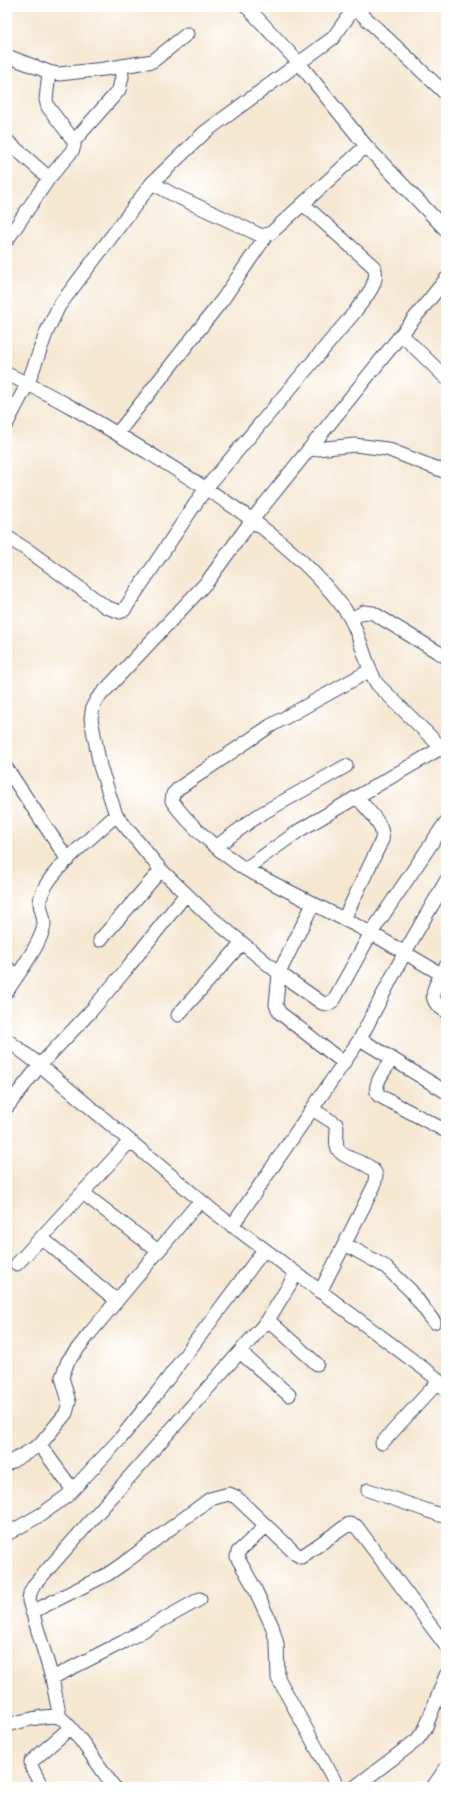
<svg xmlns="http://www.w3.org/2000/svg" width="453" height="1794" font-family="'Comic Neue',sans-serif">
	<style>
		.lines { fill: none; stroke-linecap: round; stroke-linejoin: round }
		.minor-casing { stroke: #3c4b6f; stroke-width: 15 }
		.minor { stroke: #fff; stroke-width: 13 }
	</style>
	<rect width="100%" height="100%" fill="#fff"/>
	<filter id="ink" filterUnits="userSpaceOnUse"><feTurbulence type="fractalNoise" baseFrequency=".025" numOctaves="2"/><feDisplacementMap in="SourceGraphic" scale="8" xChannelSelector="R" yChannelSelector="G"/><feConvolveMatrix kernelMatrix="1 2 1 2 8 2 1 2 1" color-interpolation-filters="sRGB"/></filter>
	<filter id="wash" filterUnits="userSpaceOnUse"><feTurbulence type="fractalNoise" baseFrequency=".012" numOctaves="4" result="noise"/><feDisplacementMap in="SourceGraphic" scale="16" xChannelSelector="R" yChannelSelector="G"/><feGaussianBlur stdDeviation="0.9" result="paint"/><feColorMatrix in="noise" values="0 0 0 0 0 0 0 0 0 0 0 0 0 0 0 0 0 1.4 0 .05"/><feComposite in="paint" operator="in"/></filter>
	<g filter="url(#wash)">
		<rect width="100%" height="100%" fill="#f6e7d1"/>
	</g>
	<g filter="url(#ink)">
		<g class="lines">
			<defs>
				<path id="minor" d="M247,7L299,63L333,38L355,7
					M355,8L446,94
					M7,56L49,72L59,74L104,69L153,61L187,34
					M7,141L49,178
					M74,141L119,90L122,77L121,66
					M152,183L174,195L262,236L271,233L366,146
					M7,240L49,178L72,151L74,146V141L48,107L46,100L49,72
					M446,279L252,520L207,582L97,699L93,706L91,719L100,766L116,815L161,870L207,914L275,970L322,1003L328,1004L334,1000L371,933L446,822
					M402,335L446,378
					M7,374C53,395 96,421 139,447C213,492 290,537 343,607C360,629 363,660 377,684L446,752
					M7,423L28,383L47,331L59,306L152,183L205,132L299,63L366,146L446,230
					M117,434L223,299L266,236
					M308,450L355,445L387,449L446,472
					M7,537L29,551L106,607L120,612L124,610L206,488L354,313C362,301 381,283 374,267L303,204
					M351,619L364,612L373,613L446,657
					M369,671L270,726L179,788L173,794L172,801C188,824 222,854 245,869L371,933L441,974
					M7,769L68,860
					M217,846L259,815L346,766
					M245,869L300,830L441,748
					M313,904L279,973L276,1005L280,1013L344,1063
					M344,919L382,840C385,824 367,810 357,797
					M100,940L161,870
					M446,966C436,984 423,999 446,1011
					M7,967L16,977
					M7,991C17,976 43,941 44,924C44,909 35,907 44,889C55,866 96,834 116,815
					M178,1015L242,943
					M360,1039L446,1092
					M7,1040L40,1065L213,1211L435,1377L446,1390
					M392,1059C386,1069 372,1084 378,1095L446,1131
					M7,1107L40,1065L91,1011L124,972L186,894
					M312,1109L336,1124C339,1132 334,1141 338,1149C344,1161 372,1161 376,1175L374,1186L320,1292
					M83,1193L158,1251
					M232,1226L360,1039L405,952L446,881
					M42,1238L117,1301
					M345,1244L386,1267L411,1291L434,1322
					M17,1264L130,1141
					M268,1320L317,1364
					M240,1352L289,1395
					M382,1443L439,1381
					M40,1445L72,1489
					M7,1464L40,1445L66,1413L69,1402L62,1377L68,1361L90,1333L200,1201
					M368,1490L446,1517
					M266,1526L238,1552L237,1557L253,1585L272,1626L277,1644L278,1678L338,1787
					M7,1534L42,1514L67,1496L120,1439L157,1393L264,1250
					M32,1612L108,1574L124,1563L210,1499L229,1494L236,1497L296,1554L301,1557L349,1524L356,1526L446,1646
					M52,1678L123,1642L200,1599
					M60,1718L52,1678L29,1601L30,1593L34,1585L268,1320L296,1274
					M7,1725C19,1722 47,1714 59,1717C70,1721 105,1775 114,1787
					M42,1787L32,1768L31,1762L70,1728
					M355,1787L417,1740L425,1729L446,1675
					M433,1787L446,1768"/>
			</defs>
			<!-- minor casing -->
			<use href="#minor" class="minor-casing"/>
			<!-- minor -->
			<use href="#minor" class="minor"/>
		</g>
	</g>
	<!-- margin -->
	<rect width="453" height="1794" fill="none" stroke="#fff" stroke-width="24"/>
</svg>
